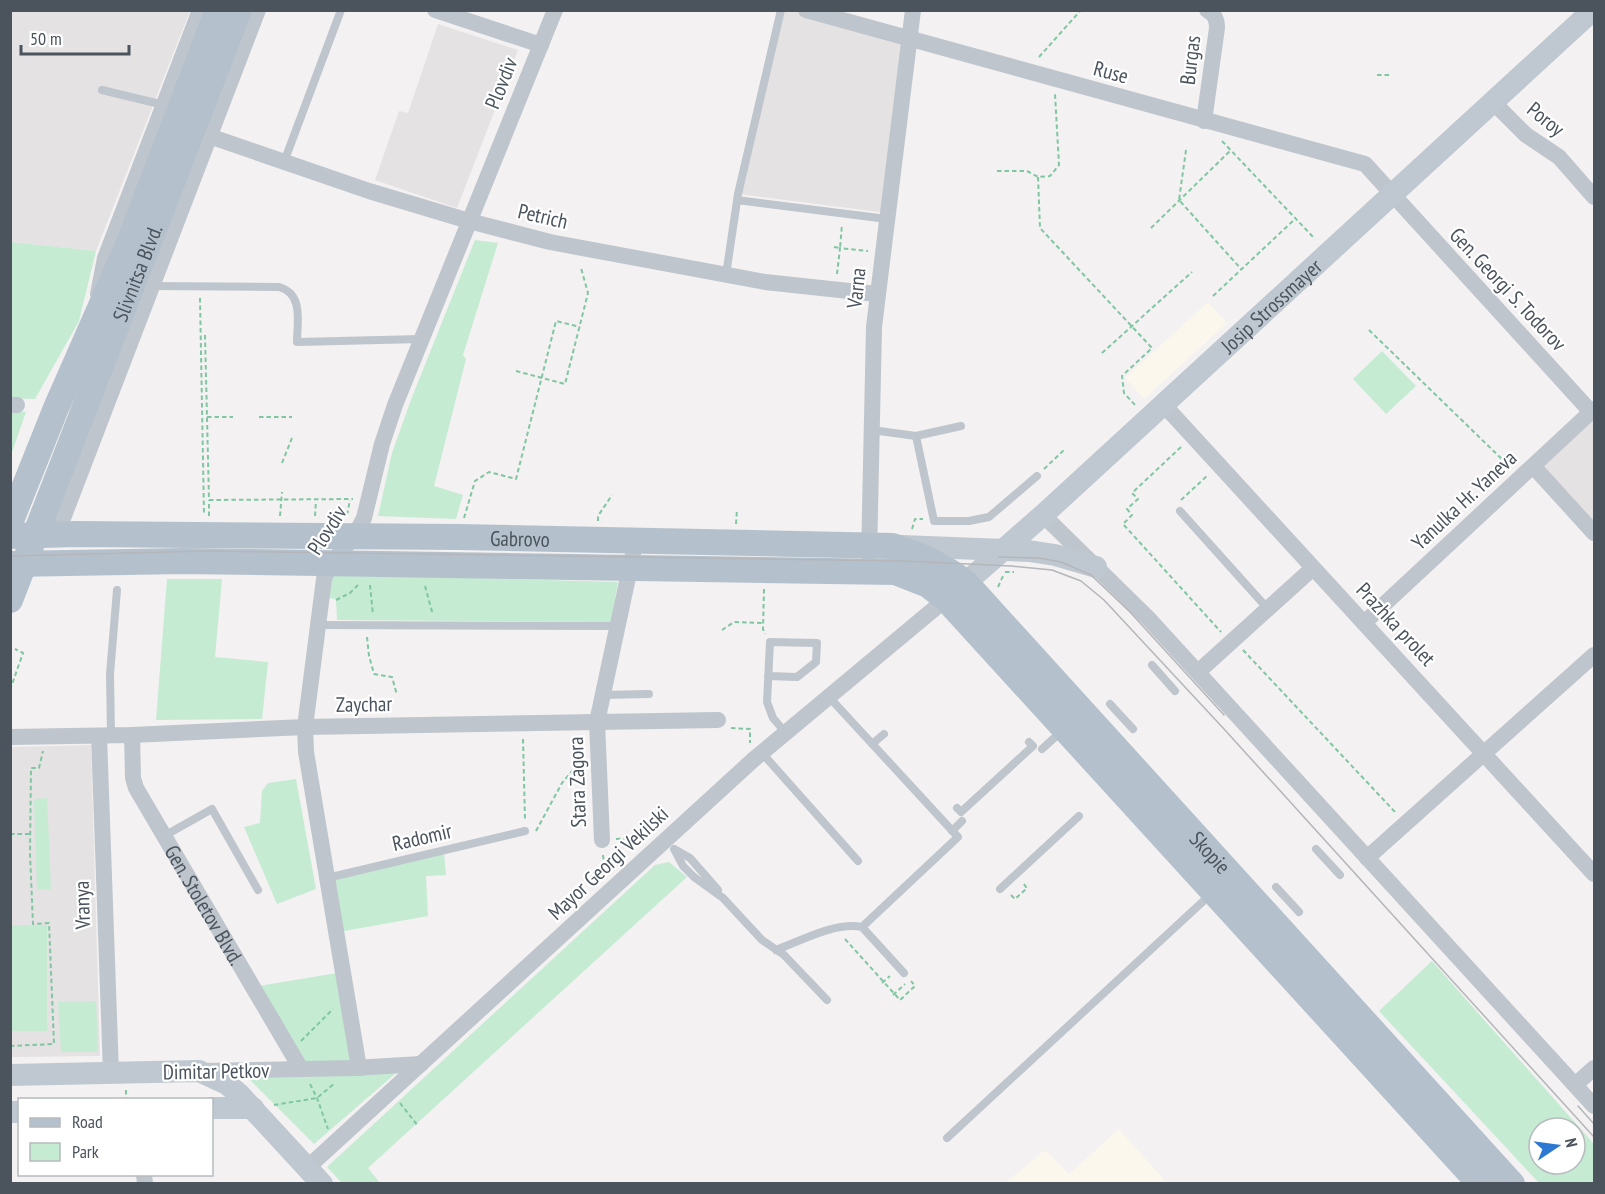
<svg xmlns="http://www.w3.org/2000/svg" width="1605" height="1194" font-family="'PT Sans Narrow',sans-serif">
	<style>
		.commercial { fill: #fbf7ed }
		.education { fill: #e4e2e2 }
		.green { fill: #c5ebd3; fill-rule: evenodd }
		.lines { fill: none; stroke-linecap: round; stroke-linejoin: round }
		.path { stroke: #80c6a2; stroke-width: 2; stroke-dasharray: 4.5 3; stroke-linecap: butt }
		.lane { stroke: #bec5cc; stroke-width: 8 }
		.street { stroke: #bec5cc; stroke-width: 16 }
		.secondary { stroke: #bfc8d0; stroke-width: 22 }
		.primary { stroke: #b4c1cd; stroke-width: 26 }
		.tram { stroke: #b4b6ba; stroke-width: 1.5 }
		.labels { text-anchor: middle; dominant-baseline: central; stroke-width: 4.5; stroke-linejoin: round; paint-order: stroke }
		.street-label { font-size: 21px; fill: #4b545d; stroke: #fff }
	</style>
	<rect width="100%" height="100%" fill="#f3f1f1"/>
	<!-- commercial -->
	<path class="commercial" d="M1208,302L1227,323L1144,399L1125,378Z
		M1119,1129L1167,1183H1005L1045,1150L1069,1174Z"/>
	<!-- education -->
	<path class="education" d="M11,11H190L96,251L11,242Z
		M781,11H806L909,40L887,213L738,194Z
		M438,24L518,50L457,208L375,180L399,111L408,113Z
		M1594,409V533L1533,466Z
		M91,745L100,1056L11,1057L10,747Z"/>
	<!-- green -->
	<path class="green" d="M475,240L498,243L463,355L466,359L434,486L463,495L456,519L378,516L392,453L412,397Z
		M11,242L96,251L79,321L35,399L11,398Z
		M1382,351L1416,386L1386,414L1353,379Z
		M11,411L26,412L11,455Z
		M334,574L618,582L611,622L337,620L336,599L327,598L329,575Z
		M167,579H222L215,657L268,662L262,719L156,720Z
		M296,779L316,889L277,904L244,827L260,823L262,791L268,783Z
		M47,798L51,889L37,890L34,799Z
		M444,853L446,875L426,876L428,916L339,932L330,880Z
		M669,862L687,877L368,1168L380,1183H342L327,1167L655,865Z
		M10,925H47V1031H11Z
		M1432,961L1594,1144V1183H1539L1379,1011ZM1539,1128H1575V1164H1539Z
		M337,973L351,1062L303,1063L253,987Z
		M96,1001L98,1052H61L58,1002Z
		M396,1073L314,1144L246,1076Z"/>
	<g class="lines">
		<!-- path -->
		<path class="path" d="M1039,57L1081,10
			M1377,75H1392
			M1222,141L1315,239
			M1186,150L1179,200L1242,270
			M997,171H1027L1038,177L1050,176L1059,165L1055,94
			M1038,177L1040,228L1152,348L1122,376L1124,393L1136,406
			M1151,228L1231,150
			M834,247L840,248L842,225
			M837,274L840,248L868,251
			M1213,296L1295,219
			M200,298L204,514
			M1369,330L1509,466
			M205,335L209,500L353,499
			M1102,353L1192,272
			M516,371L565,384L588,293L581,268
			M207,417H233
			M259,417H292
			M1181,447L1132,493L1138,499L1127,509L1132,515L1123,524L1221,632
			M10,463H11
			M282,463L292,438
			M1044,469L1065,449
			M1181,500L1208,475
			M347,515L350,500
			M209,516V500
			M280,516L282,492
			M315,516L316,501
			M464,518L475,481L489,472L516,479L556,321L580,327
			M598,521V516L612,495
			M736,524L737,509
			M912,529L915,519H923
			M1005,572H1014
			M370,585L373,615
			M425,586L433,615
			M998,587L1003,576
			M764,589L763,629L765,634
			M336,600L350,593L360,583
			M722,630L734,622L763,623
			M367,637L369,656L374,674L392,677L397,695
			M1243,650L1395,812
			M10,690L23,653L15,649
			M731,728L750,729V743
			M523,739L525,820
			M536,831L562,783L583,758
			M10,834H30
			M616,839L643,838
			M603,855L605,874
			M1011,895L1015,899L1027,888L1023,883
			M845,939L900,1000L915,986L911,981
			M882,983L890,976
			M893,995L905,984
			M301,1041L333,1009
			M10,1046L54,1044L49,923L33,924L30,854L31,768H39L43,751
			M310,1084L317,1098L328,1129
			M126,1090V1100
			M400,1103L418,1126
			M274,1105L317,1098L335,1083"/>
		<!-- lane -->
		<path class="lane" d="M102,90L164,105
			M284,162L341,10
			M737,200L887,219
			M726,275L738,194L781,10
			M151,286L279,287C304,294 297,322 297,342L421,339
			M872,430L916,436L934,521H969L989,517L1037,476
			M916,436L961,426
			M1180,511L1268,609
			M318,625L618,626
			M1152,665L1175,691
			M768,676L797,677L816,662L817,643L770,642L767,702L773,718L785,732
			M603,695L649,694
			M829,697L958,837L862,927
			M1110,704L1133,729
			M111,735L110,674L117,590
			M872,744L884,734
			M1042,749L1063,730
			M762,753L858,861
			M957,808L961,812L1033,746L1029,742
			M952,831L962,821
			M164,836L212,809L258,890
			M674,849L683,866L694,877L723,898L762,940L784,955L827,1000
			M1316,849L1340,875
			M676,850L690,858L718,890
			M327,878L525,831
			M1276,887L1299,912
			M1000,889L1079,816
			M776,950C800,941 837,921 862,927L904,973
			M947,1138L1211,894"/>
		<!-- street -->
		<g class="street">
			<path d="M435,10L541,45"/>
			<path d="M806,10L1365,164L1591,412"/>
			<path d="M1493,102L1526,135L1559,157L1594,197"/>
			<path d="M1204,121L1217,28C1217,20 1215,14 1207,10"/>
			<path d="M209,136L369,191L469,221L550,242L765,282L877,294"/>
			<path d="M98,294L105,258L200,10"/>
			<path d="M10,405H17"/>
			<path d="M1164,405L1594,874"/>
			<path d="M1533,466L1594,533"/>
			<path d="M1043,515L1148,618L1594,1106"/>
			<path d="M57,534L258,10"/>
			<path d="M869,556L874,327L913,10"/>
			<path d="M1364,623L1594,409"/>
			<path d="M1198,672L1313,568"/>
			<path id="s1" d="M132,735L133,778L136,788L301,1069"/>
			<path d="M99,736L111,1073"/>
			<path d="M10,737L132,735L305,727L718,720"/>
			<path d="M602,840L597,722L636,540"/>
			<path d="M1367,858L1594,655"/>
			<path d="M359,1068L306,752L305,727L324,579L331,563L354,537L364,518L382,444L395,405L555,10"/>
			<path d="M203,1071L353,1068L421,1064"/>
			<path d="M1575,1085L1594,1068"/>
			<path d="M307,1168L753,760L946,599"/>
			<path d="M144,1174L145,1184"/>
		</g>
		<!-- secondary -->
		<g class="secondary">
			<path d="M901,546L1029,551L1055,555L1096,567"/>
			<path id="s2" d="M954,593L1043,515L1593,10"/>
			<path d="M10,1075L199,1071L227,1084L239,1094L322,1184"/>
			<path d="M212,1108H253"/>
			<path d="M10,1112H20"/>
		</g>
		<!-- primary -->
		<g class="primary">
			<path d="M10,523L56,408L130,240L218,10"/>
			<path id="s3" d="M10,536L75,534L458,537L892,546C920,555 943,565 966,583L1512,1184"/>
			<path d="M10,564L184,561L895,572L928,585L946,599L1480,1184"/>
			<path id="s4" d="M10,600L239,10"/>
		</g>
		<!-- tram -->
		<path class="tram" d="M10,556L209,551L903,561L1011,566L1052,570L1081,581L1104,600L1224,729L1594,1137
			M999,557L1039,558L1061,562L1091,575L1130,612L1224,715
			M1578,1106L1594,1124"/>
	</g>
	<g class="labels">
		<!-- street labels -->
		<g class="street-label">
			<text transform="translate(1190 60) rotate(-83)">Burgas</text>
			<text transform="translate(1111 72) rotate(15)">Ruse</text>
			<text transform="translate(501 83) rotate(-68)">Plovdiv</text>
			<text transform="translate(1546 119) rotate(39)">Poroy</text>
			<text transform="translate(543 216) rotate(13)">Petrich</text>
			<text stroke="none"><textPath href="#s4" startOffset="351">Slivnitsa Blvd.</textPath></text>
			<text transform="translate(856 288) rotate(-84)">Varna</text>
			<text transform="translate(1508 289) rotate(47)">Gen. Georgi S. Todorov</text>
			<text stroke="none"><textPath href="#s2" startOffset="428">Josip Strossmayer</textPath></text>
			<text transform="translate(1464 500) rotate(-43)">Yanulka Hr. Yaneva</text>
			<text transform="translate(327 530) rotate(-57)">Plovdiv</text>
			<text stroke="none"><textPath href="#s3" startOffset="510">Gabrovo</textPath></text>
			<text transform="translate(1396 624) rotate(47)">Prazhka prolet</text>
			<text transform="translate(364 704) rotate(-1)">Zaychar</text>
			<text transform="translate(577 782) rotate(-92)">Stara Zagora</text>
			<text transform="translate(422 837) rotate(-13)">Radomir</text>
			<text stroke="none"><textPath href="#s3" startOffset="1329">Skopie</textPath></text>
			<text transform="translate(608 863) rotate(-43)">Mayor Georgi Vekilski</text>
			<text transform="translate(82 905) rotate(-92)">Vranya</text>
			<text stroke="none"><textPath href="#s1" startOffset="189">Gen. Stoletov Blvd.</textPath></text>
			<text transform="translate(216 1071) rotate(-1)">Dimitar Petkov</text>
		</g>
	</g>
	<!-- border -->
	<rect width="1605" height="1194" fill="none" stroke="#4b545d" stroke-width="24"/>
	<!-- legend -->
	<rect x="18" y="1098" width="195" height="78" fill="#ffffff" stroke="#b7bbbe" stroke-width="1.5"/>
	<rect x="30" y="1118" width="30" height="9" fill="#b4c1cd" stroke="#b7bbbe" stroke-width="1.5"/>
	<text x="72" y="1128" font-size="18" fill="#4b545d">Road</text>
	<rect x="30" y="1143" width="30" height="18" fill="#c5ebd3" stroke="#b7bbbe" stroke-width="1.5"/>
	<text x="72" y="1158" font-size="18" fill="#4b545d">Park</text>
	<!-- north arrow -->
	<g transform="translate(1557 1146) rotate(77)"><circle r="28" fill="#ffffff" stroke="#b7bbbe" stroke-width="1.5"/>
	<path d="M0-4.5L10 22L0 15L-10 22Z" fill="#2c78d2"/>
	<text y="-9" font-size="16" font-weight="bold" text-anchor="middle" fill="#4b545d">N</text>
	</g>
	<!-- scale -->
	<path d="M21 45v9h108v-9" fill="none" stroke="#4b545d" stroke-width="3"/>
	<text x="30" y="45" font-size="18" fill="#4b545d" stroke="#ffffff" stroke-width="4.5" paint-order="stroke">50 m</text>
</svg>
